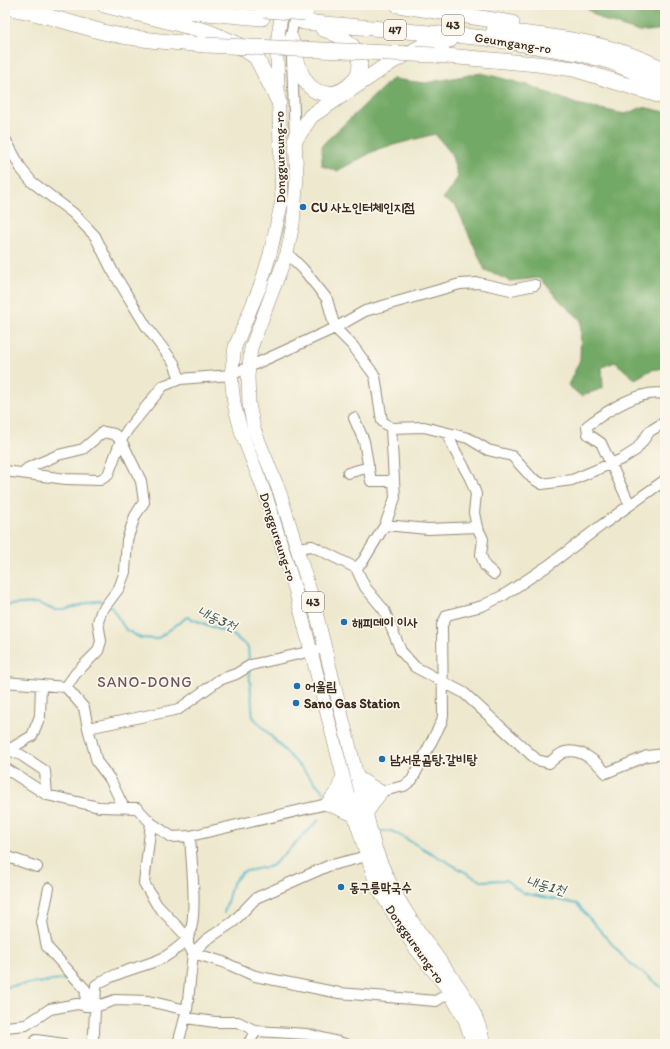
<svg xmlns="http://www.w3.org/2000/svg" width="670" height="1049" font-family="Itim,'Poor Story',sans-serif">
	<style>
		.green { fill: #8fc375; stroke: #65764a }
		.forest { fill: #73a966; stroke: #576a42 }
		.lines { fill: none; stroke-linecap: round; stroke-linejoin: round }
		.stream { stroke: #49b4c6; stroke-width: 2 }
		.minor-casing { stroke: #948976; stroke-width: 12 }
		.major-casing { stroke: #948976; stroke-width: 14 }
		.highway-casing { stroke: #948976; stroke-width: 16 }
		.minor { stroke: #fff; stroke-width: 10 }
		.major { stroke: #fff; stroke-width: 13 }
		.highway { stroke: #fff; stroke-width: 15 }
		.highway-bridge-casing { stroke: #948976; stroke-width: 16; stroke-linecap: butt }
		.highway-bridge { stroke: #fff; stroke-width: 15 }
		.poi-dot { fill: #1f6fb2; stroke: #fbf7ec; stroke-width: 1.5 }
		.labels { text-anchor: middle; dominant-baseline: central; stroke-width: 3.5; stroke-linejoin: round; paint-order: stroke }
		.shield { fill: #fbf7ec; stroke: #75685c; stroke-width: 1 }
		.shield-label { font-size: 12px; font-weight: bold; fill: #3b2a1e }
		.street-label { font-size: 13px; fill: #3b2a1e; stroke: #fbf7ec }
		.poi-label { font-size: 13px; font-weight: bold; fill: #3b2a1e; stroke: #fbf7ec; text-anchor: start }
		.water-label { font-size: 14px; font-style: italic; fill: #405a59; stroke: #fbf7ec }
		.quarter-label { font-size: 15px; letter-spacing: 1px; fill: #705660; stroke: #fbf7ec }
	</style>
	<rect width="100%" height="100%" fill="#fbf7ec"/>
	<filter id="ink" filterUnits="userSpaceOnUse"><feTurbulence type="fractalNoise" baseFrequency=".025" numOctaves="2"/><feDisplacementMap in="SourceGraphic" scale="8" xChannelSelector="R" yChannelSelector="G"/><feConvolveMatrix kernelMatrix="1 2 1 2 8 2 1 2 1" color-interpolation-filters="sRGB"/></filter>
	<filter id="wash" filterUnits="userSpaceOnUse"><feTurbulence type="fractalNoise" baseFrequency=".012" numOctaves="4" result="noise"/><feDisplacementMap in="SourceGraphic" scale="16" xChannelSelector="R" yChannelSelector="G"/><feGaussianBlur stdDeviation="0.9" result="paint"/><feColorMatrix in="noise" values="0 0 0 0 0 0 0 0 0 0 0 0 0 0 0 0 0 1.4 0 .05"/><feComposite in="paint" operator="in"/></filter>
	<g filter="url(#wash)">
		<rect width="100%" height="100%" fill="#eee8ce"/>
		<!-- green -->
		<path class="green" d="M283,59L289,183L285,227L278,248Z"/>
		<!-- forest -->
		<path class="forest" d="M588,5H665V29L639,32L603,20L587,9Z
			M481,73L528,85L576,104L625,114L643,107L665,112V368L651,370L635,379L615,362L602,367L603,388L581,396L568,385L580,360L581,320L562,303L540,278L510,281L485,270L456,206L443,199L458,177L451,153L435,134L378,149L337,171L322,166V145L392,79L425,83Z"/>
		<g class="lines">
			<!-- stream -->
			<path class="stream" d="M5,605L38,603L54,610H64L99,600L105,603
				M110,605L126,630L141,638L157,639L187,617L233,635L248,647L249,661
				M249,670L253,717L324,792
				M378,831H392L481,881L506,880L523,893L577,904L625,959L665,990
				M224,913L232,884L242,872L272,866L320,819
				M5,987L68,979"/>
		</g>
	</g>
	<g filter="url(#ink)">
		<g class="lines">
			<defs>
				<path id="minor" d="M5,139L22,170L32,182L73,213L95,236L112,270L146,326L174,363L180,379
					M295,140L291,34L297,7
					M287,253L303,269L327,299L335,328L365,311L460,284L479,283L511,290L535,285
					M354,418L364,441L371,481H393
					M448,434L454,449L470,478L476,494L474,513L477,527L483,539L481,555L485,566L494,574
					M5,471L66,479L100,480L108,475L121,440L128,429L163,386L180,379L231,375L335,328L353,346L375,376L382,421L391,428L424,427L468,438L488,450L512,456L532,478L542,484L572,480L622,459L636,450L650,431L665,422
					M22,473L28,468L58,455L83,449L103,432L114,434L121,440L141,481L144,502L135,516L127,540L125,572L119,588L101,612L98,622L101,641L98,651L76,673L66,687
					M348,473L369,467
					M630,505L601,443L588,434L587,426C607,411 639,389 665,394
					M385,525L428,529L477,527
					M297,548L312,546L356,568L365,587L384,610L401,651L415,667L464,693L537,760L549,763C553,760 560,753 565,752C581,748 597,762 606,773L647,756L665,754
					M356,568L363,561L385,525L395,498L391,428
					M5,682L66,687L84,708L88,728L179,709L219,680L236,674L251,665L325,648
					M88,728L97,762L110,779L123,806
					M8,750L21,755L45,771L47,795
					M5,752L32,736L40,716L41,685
					M5,768L47,795L99,807L137,808L151,823L172,837L190,836L404,786L412,780L442,721L443,715L442,625L447,615L482,606L504,595L549,565L602,525L665,480
					M151,823L144,883L157,905L188,938V944L193,953L223,962L255,976L339,993L436,1001L455,989
					M5,856L37,867
					M49,888L42,922L47,947L86,990L85,1006
					M186,1018L215,1022H238L256,1031L307,1034L346,1044
					M5,1027L26,1025L50,1009L77,1004L95,1007L115,1000L148,1001L187,1010
					M36,1040L64,1044
					M91,1044L94,1033L96,985C117,971 141,968 163,958C170,954 182,945 187,939C199,923 191,858 190,836
					M178,1044L187,1010L193,953L206,940L233,922L256,898L328,866L367,856
					M248,1044L256,1031"/>
				<path id="major" d="M282,10L278,36L277,57L282,201L270,254L261,284L235,347L231,375L234,404L242,434L266,496L295,589L349,799L377,887L415,948L447,988L465,1020L473,1044
					M295,140L297,177L293,224L287,253L251,348L248,376L249,404L254,429L280,493L314,604L374,844C387,884 408,917 433,951C456,984 475,1002 484,1044
					M343,776L337,791L327,804L354,815
					M357,777L381,792L366,814"/>
				<path id="highway" d="M104,5L206,31L235,43L256,57L279,102
					M398,5L512,23
					M5,7C38,12 70,23 103,32C136,40 171,42 206,45
					M141,7L262,18
					M303,22L486,38L578,53L612,62L665,85
					M494,30C553,36 612,42 665,70
					M291,39C295,51 297,66 303,77C328,125 405,57 323,29
					M435,55L537,64L574,69L665,97
					M295,140L311,116L393,61L425,45L450,40"/>
			</defs>
			<!-- minor casing -->
			<use href="#minor" class="minor-casing"/>
			<!-- major casing -->
			<use href="#major" class="major-casing"/>
			<!-- highway casing -->
			<use href="#highway" class="highway-casing"/>
			<!-- minor -->
			<use href="#minor" class="minor"/>
			<!-- major -->
			<use href="#major" class="major"/>
			<!-- highway -->
			<use href="#highway" class="highway"/>
			<defs>
				<path id="highway-bridge" d="M264,10L305,13
					M206,45L435,55"/>
			</defs>
			<!-- highway-bridge casing -->
			<use href="#highway-bridge" class="highway-bridge-casing"/>
			<!-- highway-bridge -->
			<use href="#highway-bridge" class="highway-bridge"/>
		</g>
	</g>
	<!-- markers -->
	<g class="poi-dot">
		<circle cx="303" cy="207" r="4"/>
		<circle cx="344" cy="622" r="4"/>
		<circle cx="297" cy="686" r="4"/>
		<circle cx="296" cy="703" r="4"/>
		<circle cx="382" cy="759" r="4"/>
		<circle cx="341" cy="887" r="4"/>
	</g>
	<g class="labels">
		<!-- shield labels -->
		<g class="shield">
			<rect x="442" y="15" width="22" height="20" rx="3"/>
			<rect x="384" y="20" width="22" height="20" rx="3"/>
			<rect x="302" y="592" width="22" height="20" rx="3"/>
		</g>
		<g class="shield-label">
			<text x="453" y="25">43</text>
			<text x="395" y="30">47</text>
			<text x="313" y="602">43</text>
		</g>
		<!-- street labels -->
		<g class="street-label">
			<text transform="translate(513 43) rotate(9)">Geumgang-ro</text>
			<text transform="translate(280 157) rotate(-91)">Donggureung-ro</text>
			<text transform="translate(278 537) rotate(72)">Donggureung-ro</text>
			<text transform="translate(415 944) rotate(55)">Donggureung-ro</text>
		</g>
		<!-- poi labels -->
		<g class="poi-label">
			<text x="311" y="207">CU 사노인터체인지점</text>
			<text x="352" y="622">해피데이 이사</text>
			<text x="305" y="686">어울림</text>
			<text x="304" y="703">Sano Gas Station</text>
			<text x="390" y="759">남서문곰탕.갈비탕</text>
			<text x="349" y="887">동구릉막국수</text>
		</g>
		<!-- water labels -->
		<g class="water-label">
			<text transform="translate(217 619) rotate(24)">내동3천</text>
			<text transform="translate(546 886) rotate(14)">내동1천</text>
		</g>
		<!-- quarter labels -->
		<g class="quarter-label">
			<text x="145" y="682">SANO-DONG</text>
		</g>
	</g>
	<!-- margin -->
	<rect width="670" height="1049" fill="none" stroke="#fbf7ec" stroke-width="20"/>
</svg>
